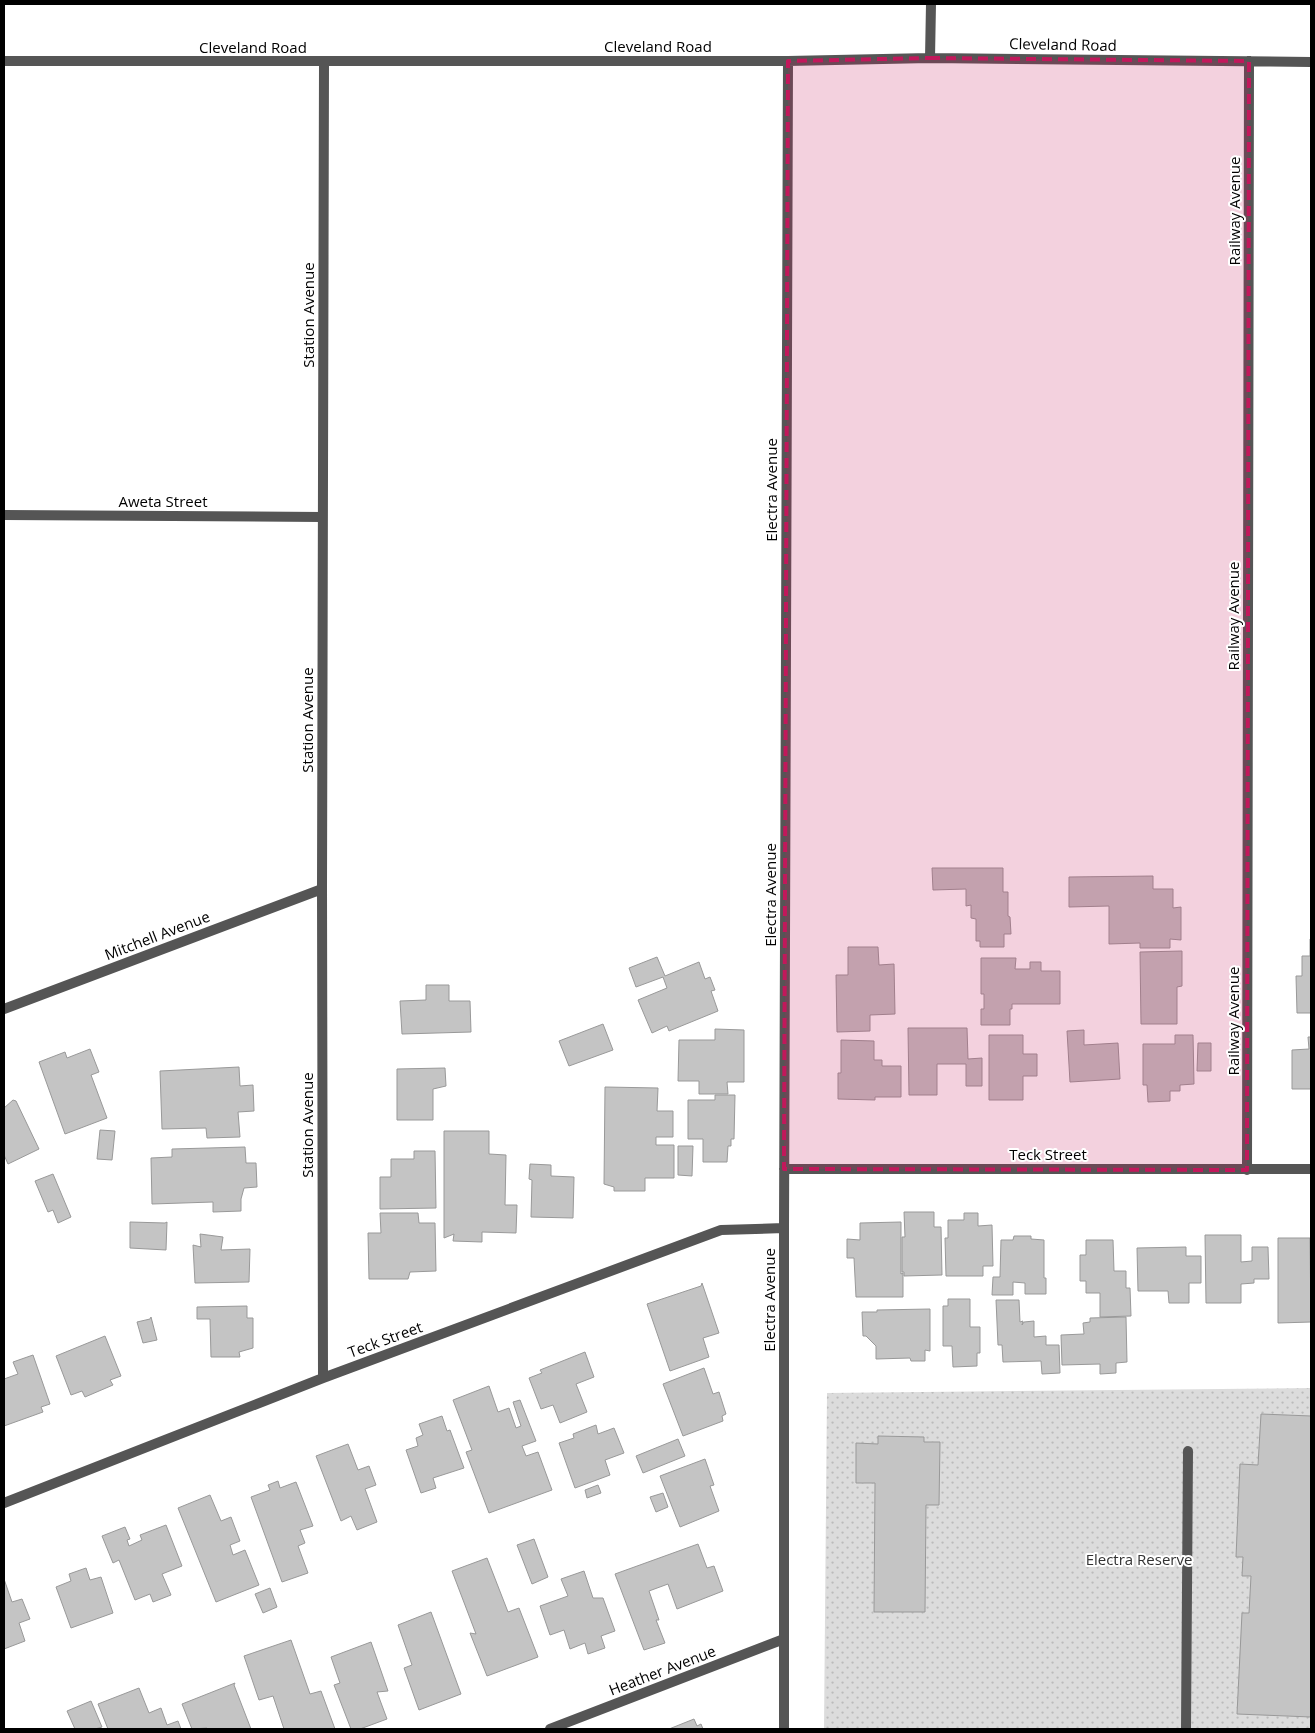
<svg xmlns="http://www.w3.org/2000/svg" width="1315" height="1733" font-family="'Open Sans',sans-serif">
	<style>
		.park { fill: url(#park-dots) }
		.building { fill: #c4c4c4; stroke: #999 }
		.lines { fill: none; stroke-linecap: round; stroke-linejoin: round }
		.lane { stroke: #555; stroke-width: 10 }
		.street { stroke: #555; stroke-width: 10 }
		.marked { fill: #c2185b; fill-opacity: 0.2; stroke: #c2185b; stroke-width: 4; stroke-dasharray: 10 6; stroke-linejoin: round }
		.labels { text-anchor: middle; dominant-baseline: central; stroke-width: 4; stroke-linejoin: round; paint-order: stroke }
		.street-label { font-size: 15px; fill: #000; stroke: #fff }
		.park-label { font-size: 15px; fill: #333; stroke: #fff }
	</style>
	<defs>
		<pattern id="park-dots" width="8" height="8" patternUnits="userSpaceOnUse" patternTransform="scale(1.25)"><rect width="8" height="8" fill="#dcdcdc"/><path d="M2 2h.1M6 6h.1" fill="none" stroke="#bbb" stroke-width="1.8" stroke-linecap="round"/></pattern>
	</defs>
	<rect width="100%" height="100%" fill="#fff"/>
	<!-- park -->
	<path class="park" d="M1311,1388V1729H824L827,1393Z"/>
	<!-- building -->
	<path class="building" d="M932,868H1003V892H1008V916L1010,917L1011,934H1004V947H980V941H976V919L971,918V905L966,906V889L933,890Z
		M1153,876V889H1173V908L1181,907V940L1170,939V948H1140V943L1109,944V906L1069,907V877Z
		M1310,939H1311V1029V1013H1297L1296,976H1302V956H1310Z
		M848,947H878L879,965L894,964L895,1014L870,1015V1031L837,1032L836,975H848Z
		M1182,951V986L1177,987V1024H1141L1140,952Z
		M657,957L665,976L699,962L705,979L710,977L715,990L711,991L718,1011L669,1031L667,1026L652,1033L638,1000L667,988L663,977L636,987L629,968Z
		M981,958H1016L1015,969H1030V962H1041V971H1060V1004H1012V1009H1010V1025H981V1009H984V994H981Z
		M426,985H449V1001H470L471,1032L402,1034L400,1001L426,1000Z
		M603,1024L613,1050L569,1066L559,1041Z
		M908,1028H967L968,1059L982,1058V1086H966V1064H937V1095H909Z
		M715,1029L744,1030V1082H727L728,1094H699V1081H678L679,1040H715Z
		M1084,1030V1045L1118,1043L1120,1079L1070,1082L1067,1031Z
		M989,1035H1023V1054H1037V1076H1023V1100H989Z
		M1175,1035H1193L1194,1084L1180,1085V1091H1170V1101L1148,1102L1147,1085H1143V1044H1175Z
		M1308,1037H1311V1089H1292V1050L1309,1049Z
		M841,1040L874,1041V1060H882V1066H901V1097H875V1100L838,1099V1073H841Z
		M1198,1043H1211V1071H1197Z
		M90,1049L99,1072L91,1075L107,1118L65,1134L39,1062L65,1052L67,1058Z
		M239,1067L240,1086L253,1085L254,1111L238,1112L240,1137L207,1138L206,1128L162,1129L160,1071Z
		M445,1068L446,1086L433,1089V1120H397V1069Z
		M605,1087L658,1088L657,1111H673V1137H656V1145H674V1178H645V1191H614V1187L604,1184Z
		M715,1095H735L734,1139H731V1146H728L727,1162H703V1139H688V1100H715Z
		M13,1100L16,1101L39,1149L8,1164L4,1155V1108Z
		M100,1130L115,1131L112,1160L97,1159Z
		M444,1131H489V1154L506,1155L505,1205H517L516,1233L482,1232V1242L453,1241L454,1234L444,1238Z
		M678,1146H693L692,1176L678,1175Z
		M245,1147L246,1163H256L257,1187L244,1188L241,1199V1211L213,1212V1202L152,1204L151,1158L172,1157V1149Z
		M414,1151H435L436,1208L380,1209V1177H391V1159H414Z
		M530,1164L551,1165V1176L574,1177L573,1218L531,1217L532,1180L529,1179Z
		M53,1174L71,1217L58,1223L53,1210L48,1212L35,1181Z
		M904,1212H934V1227H941L942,1275L904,1276V1272H902V1237H905Z
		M380,1213H418L419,1223H435L436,1271L410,1272L408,1279H369L368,1233H381Z
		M964,1213H978V1226L992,1225L993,1266H983V1276H946L945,1238H948V1220H964Z
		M130,1222L165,1223L167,1222L166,1250L130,1248Z
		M901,1222V1274L903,1273V1297H856L854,1258H847V1239L860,1240V1223Z
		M200,1234L223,1237L221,1250L250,1249L249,1282L195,1283L193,1245L201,1247Z
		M1205,1235H1241V1262L1252,1261V1247H1268L1269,1279H1254V1283L1241,1284V1303H1206Z
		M1014,1236H1031V1239L1044,1240V1278H1046V1294H1025V1283L1013,1282V1295H992L993,1277H1000L1001,1240H1013Z
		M1278,1238H1310L1311,1322L1278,1323Z
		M1086,1240H1113L1114,1271H1126V1288H1130L1131,1316L1100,1317V1293H1086V1281H1080V1255H1086Z
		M1186,1247V1256H1201V1283H1189V1303H1169L1168,1291H1138L1137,1248Z
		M702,1283L719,1333L703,1338L709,1357L670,1371L647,1304L701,1286Z
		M948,1299H970V1327H980V1353H977V1366L953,1367L952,1346H943V1306H948Z
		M996,1300H1019L1020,1322L1023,1321L1022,1325L1024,1322L1034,1321V1337L1046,1336V1345H1059L1060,1373L1042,1374L1041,1361L1003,1362L1002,1345H998Z
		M247,1306V1318H253V1348L239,1352L240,1357H211L210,1319H197V1307Z
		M930,1309V1351L925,1350V1361H911L910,1358L876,1359V1346L866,1336H863L862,1312H877V1310Z
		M151,1317L157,1340L143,1343L137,1322L150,1319Z
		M1126,1317L1127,1362L1116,1363V1373L1100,1374V1364L1062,1365L1061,1335L1084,1334L1083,1323L1090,1322V1318Z
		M105,1336L121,1376L110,1380L113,1385L85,1397L82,1391L71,1395L56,1356Z
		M585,1352L594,1377L576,1384L587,1412L560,1423L553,1405L541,1409L529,1378L542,1373L540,1370Z
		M33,1355L50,1404L41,1407L43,1412L4,1426V1379L18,1374L13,1362Z
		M704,1368L713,1394L719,1392L726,1414L722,1416L723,1421L683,1436L663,1384Z
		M489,1386L498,1412L509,1408L516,1428L521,1426L513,1402L520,1400L536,1441L522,1446L526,1456L538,1452L552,1490L489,1513L466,1452L472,1450L453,1400Z
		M1261,1414L1311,1416V1717L1237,1714L1242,1613H1249L1251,1576H1242L1243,1557H1236L1240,1464L1258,1465Z
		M442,1416L447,1431L450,1430L464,1468L433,1478L436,1488L421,1493L406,1450L418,1446L416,1438L423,1435L419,1424Z
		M596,1425L598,1434L614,1428L624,1453L605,1460L610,1475L575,1488L559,1443L574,1438L573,1434Z
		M878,1436L924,1437V1442H940L939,1505H926L925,1612H874L875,1483H856V1443L878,1444Z
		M678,1439L685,1456L643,1473L636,1456Z
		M348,1444L358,1470L369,1466L376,1485L365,1489L377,1522L357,1530L351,1516L341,1521L316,1456Z
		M705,1459L714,1485L710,1486L719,1511L680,1527L660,1476Z
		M278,1481L280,1488L296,1482L313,1526L300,1530L305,1543L298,1546L308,1573L282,1582L251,1497L270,1490L268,1485Z
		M598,1485L601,1493L587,1498L585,1490Z
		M663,1493L668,1507L656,1512L650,1497Z
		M210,1495L221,1521L231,1517L240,1541L230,1545L233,1555L245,1550L259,1585L216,1602L178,1508Z
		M166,1525L182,1566L162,1574L171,1595L153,1602L150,1594L135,1600L119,1560L113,1563L102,1536L125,1527L130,1539L127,1540L129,1546L142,1540L140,1535Z
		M534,1539L548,1577L532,1584L517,1545Z
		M698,1544L707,1568L714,1566L723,1591L677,1609L668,1584L649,1591L659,1620H656L665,1643L644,1650L615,1574Z
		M487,1558L508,1612L519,1608L538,1657L487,1676L470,1633L476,1634L452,1571Z
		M86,1568L90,1580L101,1577L113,1613L71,1628L56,1587L71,1581L69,1574Z
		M584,1571L593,1598H603L615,1631L601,1636L605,1648L588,1654L585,1643L570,1649L564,1630L550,1635L540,1606L568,1596L561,1579Z
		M4,1579L12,1602L22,1599L30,1619L19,1623L25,1641L4,1649Z
		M270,1588L277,1607L263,1613L255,1594Z
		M431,1612L461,1694L419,1710L404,1668L412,1665L398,1625Z
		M291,1640L310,1694L321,1691L335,1729H284L273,1696L259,1700L244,1656Z
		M371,1642L388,1691L377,1692L387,1719L360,1729H351L334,1685L340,1683L331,1657Z
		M235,1683L234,1685L251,1729H207V1728L192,1729L182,1704Z
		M139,1688L149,1713L161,1708L167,1725L178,1721L181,1729H108L98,1704Z
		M91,1701L102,1727L95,1729H75L67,1711Z
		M694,1719L697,1726L701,1724L703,1729H669Z"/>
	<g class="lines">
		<!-- lane -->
		<path class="lane" d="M1186,1729L1188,1451"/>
		<!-- street -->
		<path class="street" d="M930,58L931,4
			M4,61H788L930,58L1311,62
			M4,515L322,517
			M4,1009L322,889
			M784,1169H1311
			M1247,1170L1249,61
			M323,1378L322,889L324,62
			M4,1503L323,1378L721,1230L784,1228
			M550,1729L784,1639
			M784,1729V1228L788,61"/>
	</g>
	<!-- marked area -->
	<path class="marked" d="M930,58L1249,61L1247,1170L784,1169L788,61Z"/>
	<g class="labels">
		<!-- street labels -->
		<g class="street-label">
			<text transform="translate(1063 44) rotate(1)">Cleveland Road</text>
			<text x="658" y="46">Cleveland Road</text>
			<text x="253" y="47">Cleveland Road</text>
			<text transform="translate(1234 211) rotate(-90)">Railway Avenue</text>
			<text transform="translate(308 315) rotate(-90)">Station Avenue</text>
			<text transform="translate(771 490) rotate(-90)">Electra Avenue</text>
			<text x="163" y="501">Aweta Street</text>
			<text transform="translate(1233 616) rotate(-90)">Railway Avenue</text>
			<text transform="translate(307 720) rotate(-90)">Station Avenue</text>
			<text transform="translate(770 895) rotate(-90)">Electra Avenue</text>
			<text transform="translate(157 935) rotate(-21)">Mitchell Avenue</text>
			<text transform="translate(1233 1021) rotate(-90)">Railway Avenue</text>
			<text transform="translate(307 1125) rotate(-90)">Station Avenue</text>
			<text x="1048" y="1154">Teck Street</text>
			<text transform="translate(769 1300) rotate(-90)">Electra Avenue</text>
			<text transform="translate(385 1339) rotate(-20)">Teck Street</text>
			<text transform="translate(662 1670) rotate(-21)">Heather Avenue</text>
		</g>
		<!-- park labels -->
		<g class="park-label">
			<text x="1139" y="1559">Electra Reserve</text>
		</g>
	</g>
	<!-- border -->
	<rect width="1315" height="1733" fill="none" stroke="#000000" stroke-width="10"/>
</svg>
